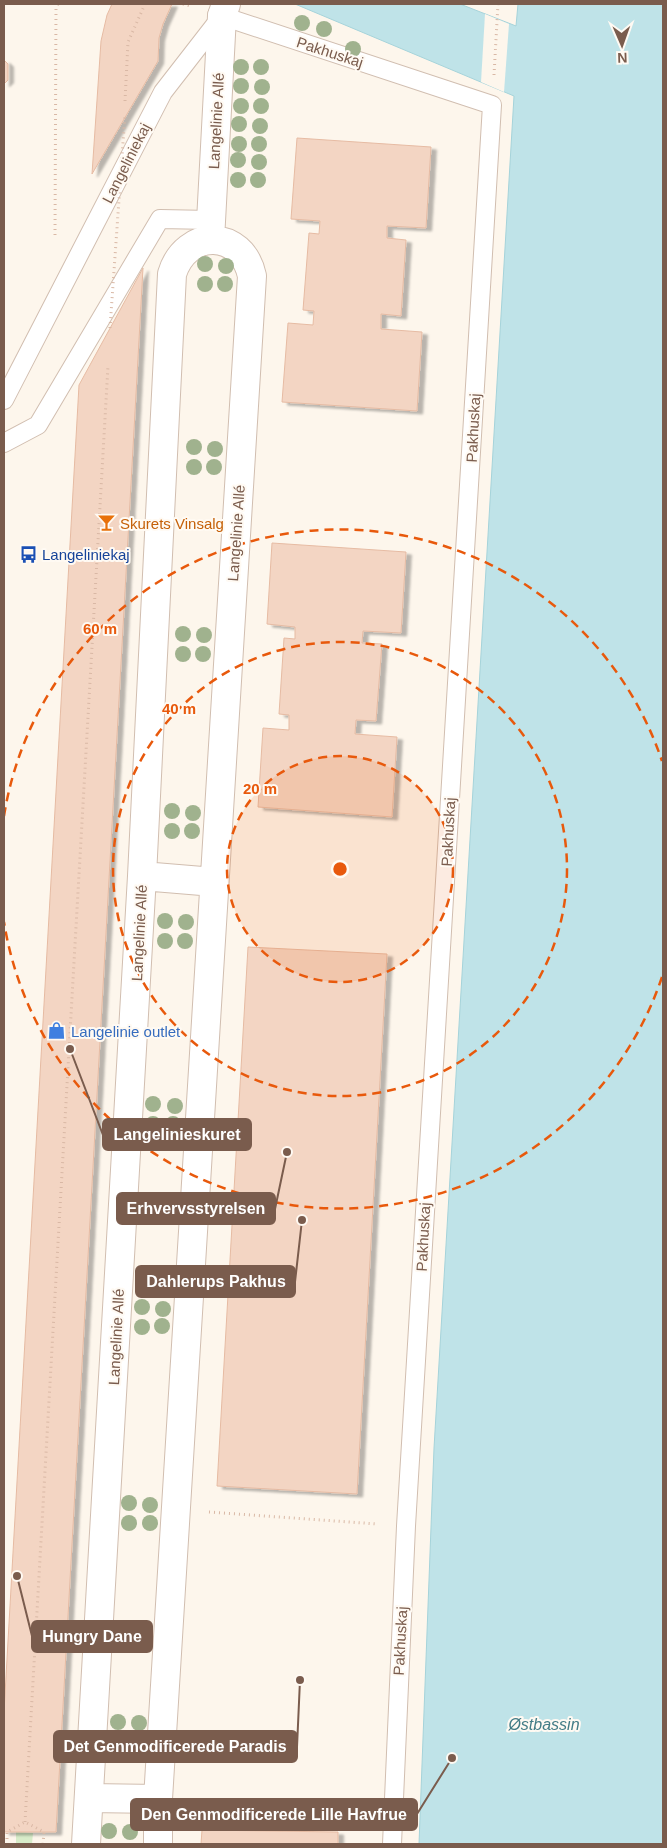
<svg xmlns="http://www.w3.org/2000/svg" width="667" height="1848" font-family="Helvetica,sans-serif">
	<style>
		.green { fill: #d8ecc9 }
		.water { fill: #bfe3e8; stroke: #a5d3da }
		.pier { fill: #fdf6ec }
		.building { fill: #f3d5c3; stroke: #e6bba3; filter: url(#shadow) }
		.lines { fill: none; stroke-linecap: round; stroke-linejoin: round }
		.service-casing { stroke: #d1beb0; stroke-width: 20 }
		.minor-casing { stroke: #d1beb0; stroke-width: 30 }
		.tertiary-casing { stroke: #d1beb0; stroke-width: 30 }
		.path { stroke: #d9b8a5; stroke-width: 3; stroke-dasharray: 1 4; stroke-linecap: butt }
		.service { stroke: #fff; stroke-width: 18 }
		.minor { stroke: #fff; stroke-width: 28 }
		.tertiary { stroke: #fff; stroke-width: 28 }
		.path-bridge { stroke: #d9b8a5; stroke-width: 3; stroke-dasharray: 1 4; stroke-linecap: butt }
		.tree { fill: #a0b28e }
		.ring { fill: none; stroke: #e8590c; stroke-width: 2.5; stroke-dasharray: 9 6 }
		.labels { text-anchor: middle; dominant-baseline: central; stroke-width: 4; stroke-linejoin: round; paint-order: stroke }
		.street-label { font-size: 15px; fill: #7a5c4d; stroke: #fffaf3 }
		.food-label { font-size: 15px; fill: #c56008; stroke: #fffaf3; text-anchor: start }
		.transit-label { font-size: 15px; fill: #164399; stroke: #fffaf3; text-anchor: start }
		.shop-label { font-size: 15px; fill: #366cbe; stroke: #fffaf3; text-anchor: start }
		.water-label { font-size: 16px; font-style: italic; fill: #437c86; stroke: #fffaf3 }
		.centre { fill: #e8590c; stroke: #fffaf3; stroke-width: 2.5 }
		.ring-label { font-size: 15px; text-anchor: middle; font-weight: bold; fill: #e8590c; stroke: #fffaf3; stroke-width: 4; stroke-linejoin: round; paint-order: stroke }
		.leader { fill: none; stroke: #7a5c4d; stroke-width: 2 }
		.callout-dot { fill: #7a5c4d; stroke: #fffaf3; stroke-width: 2 }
		.callout { fill: #7a5c4d; stroke: #7a5c4d; stroke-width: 2 }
		.callout-label { font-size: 16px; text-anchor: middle; font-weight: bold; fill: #fff }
	</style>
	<defs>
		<filter id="shadow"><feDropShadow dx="5.5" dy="3" stdDeviation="1" flood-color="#0004"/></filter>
	</defs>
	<rect width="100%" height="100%" fill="#fdf6ec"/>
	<!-- green -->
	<path class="green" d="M16,1832L33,1833L32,1844H16Z"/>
	<!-- water -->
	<path class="water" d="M295,4H460L516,26L518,4H663V1844H419L434,1448L514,96Z"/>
	<!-- pier -->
	<path class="pier" d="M485,14L509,24L504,92L481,82Z"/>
	<!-- building -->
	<path class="building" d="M112,4H172L163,24L159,38L158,61L92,174L101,41L107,15Z
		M4,60L8,64V80L4,84Z
		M297,138L431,147L426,228L387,226V238L406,240L401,316L381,314V329L422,332L417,411L282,402L288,323L313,325L314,311L303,310L309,233L319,234L320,221L291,219Z
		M143,268L56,1832H4V1712L79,385Z
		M272,543L406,552L401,633L363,631L362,643L382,644L376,721L356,720L355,734L397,737L392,817L258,807L263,728L289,730V715L279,714L284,638L295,639V627L267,624Z
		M248,947L387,954L357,1494L217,1486Z
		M202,1830L338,1832V1844H201Z"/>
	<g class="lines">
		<defs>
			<path id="service" d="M4,400L163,92L222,16L492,105L406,1526L392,1844
				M4,443L38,425L160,219L211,220"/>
			<path id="minor" d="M210,240L222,16
				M142,876L214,882
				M89,1798L158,1799
				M86,1844L142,876L172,274C186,228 242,229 252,276L158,1799V1844"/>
			<path id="tertiary" d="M222,16L226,4"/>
		</defs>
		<!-- service casing -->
		<use href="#service" class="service-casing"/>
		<!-- minor casing -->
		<use href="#minor" class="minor-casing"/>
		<!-- tertiary casing -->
		<use href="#tertiary" class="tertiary-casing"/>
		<!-- path -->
		<path class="path" d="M183,4L190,6
			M494,75L498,4
			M125,101L128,42L145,4
			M55,235L56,9L58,4
			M209,1512L377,1524
			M191,1800L365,1803
			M25,1822L108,366
			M7,1844V1832L25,1822L44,1832L43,1844"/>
		<!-- service -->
		<use href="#service" class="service"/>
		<!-- minor -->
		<use href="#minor" class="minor"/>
		<!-- tertiary -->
		<use href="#tertiary" class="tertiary"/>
		<!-- path-bridge -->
		<path class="path-bridge" d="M110,328L125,114"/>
	</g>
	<!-- trees -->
	<g class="tree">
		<circle cx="302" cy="23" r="8"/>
		<circle cx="324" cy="29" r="8"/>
		<circle cx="353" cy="49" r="8"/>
		<circle cx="241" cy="67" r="8"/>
		<circle cx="261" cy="67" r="8"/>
		<circle cx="241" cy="86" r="8"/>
		<circle cx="262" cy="87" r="8"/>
		<circle cx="241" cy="106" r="8"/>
		<circle cx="261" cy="106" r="8"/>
		<circle cx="239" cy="124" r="8"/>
		<circle cx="260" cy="126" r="8"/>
		<circle cx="239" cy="144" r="8"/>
		<circle cx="259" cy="144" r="8"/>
		<circle cx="238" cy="160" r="8"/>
		<circle cx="259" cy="162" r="8"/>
		<circle cx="238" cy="180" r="8"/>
		<circle cx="258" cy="180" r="8"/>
		<circle cx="205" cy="264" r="8"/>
		<circle cx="226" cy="266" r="8"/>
		<circle cx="205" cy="284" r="8"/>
		<circle cx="225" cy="284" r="8"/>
		<circle cx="194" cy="447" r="8"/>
		<circle cx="215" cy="449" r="8"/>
		<circle cx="194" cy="467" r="8"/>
		<circle cx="214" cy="467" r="8"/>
		<circle cx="183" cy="634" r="8"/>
		<circle cx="204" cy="635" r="8"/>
		<circle cx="183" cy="654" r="8"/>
		<circle cx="203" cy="654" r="8"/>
		<circle cx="172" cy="811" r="8"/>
		<circle cx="193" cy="813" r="8"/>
		<circle cx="172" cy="831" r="8"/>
		<circle cx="192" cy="831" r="8"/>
		<circle cx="165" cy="921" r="8"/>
		<circle cx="186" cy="922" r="8"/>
		<circle cx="165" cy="941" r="8"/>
		<circle cx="185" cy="941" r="8"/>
		<circle cx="153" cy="1104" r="8"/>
		<circle cx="175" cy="1106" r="8"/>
		<circle cx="153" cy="1124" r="8"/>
		<circle cx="173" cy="1124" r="8"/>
		<circle cx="142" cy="1307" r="8"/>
		<circle cx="163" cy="1309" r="8"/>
		<circle cx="162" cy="1326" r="8"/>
		<circle cx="142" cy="1327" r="8"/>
		<circle cx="129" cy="1503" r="8"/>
		<circle cx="150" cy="1505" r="8"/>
		<circle cx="129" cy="1523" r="8"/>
		<circle cx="150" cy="1523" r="8"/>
		<circle cx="118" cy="1722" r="8"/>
		<circle cx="139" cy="1723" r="8"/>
		<circle cx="109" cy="1831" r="8"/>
		<circle cx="130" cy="1832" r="8"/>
	</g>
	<!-- distance rings -->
	<circle cx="340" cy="869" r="113" fill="#e8590c" fill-opacity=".12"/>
	<g class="ring">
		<circle cx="340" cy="869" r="113"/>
		<circle cx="340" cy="869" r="227"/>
		<path d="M662 977A340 340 0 0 1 4 922M4 816A340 340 0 0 1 662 761"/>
	</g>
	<!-- icons -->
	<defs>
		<symbol id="bar-bare" viewBox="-9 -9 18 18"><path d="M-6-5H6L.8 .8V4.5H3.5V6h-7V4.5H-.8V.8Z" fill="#e8710a" stroke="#fffaf3" stroke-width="2.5" paint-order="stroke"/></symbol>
		<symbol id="bus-bare" viewBox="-9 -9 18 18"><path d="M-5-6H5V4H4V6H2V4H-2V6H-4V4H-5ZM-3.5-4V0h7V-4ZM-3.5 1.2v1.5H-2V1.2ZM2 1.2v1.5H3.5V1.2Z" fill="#1a4fb4" stroke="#fffaf3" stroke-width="2.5" paint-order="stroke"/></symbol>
		<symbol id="shop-bare" viewBox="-9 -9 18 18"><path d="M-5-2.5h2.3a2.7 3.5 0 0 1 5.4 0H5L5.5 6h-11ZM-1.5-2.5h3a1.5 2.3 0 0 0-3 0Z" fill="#3f7fe0" stroke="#fffaf3" stroke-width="2.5" paint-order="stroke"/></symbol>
	</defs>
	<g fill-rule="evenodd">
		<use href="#bar-bare" x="94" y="510" width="25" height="25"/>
		<use href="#bus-bare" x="16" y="542" width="25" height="25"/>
		<use href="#shop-bare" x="44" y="1018" width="25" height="25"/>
	</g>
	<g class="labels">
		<!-- street labels -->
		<g class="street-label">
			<text transform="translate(330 52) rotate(18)">Pakhuskaj</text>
			<text transform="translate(216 121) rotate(-87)">Langelinie Allé</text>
			<text transform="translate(126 163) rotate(-63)">Langeliniekaj</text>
			<text transform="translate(473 428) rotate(-87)">Pakhuskaj</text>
			<text transform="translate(236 533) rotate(-86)">Langelinie Allé</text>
			<text transform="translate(448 832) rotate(-87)">Pakhuskaj</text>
			<text transform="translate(139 933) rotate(-87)">Langelinie Allé</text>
			<text transform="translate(423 1237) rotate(-87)">Pakhuskaj</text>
			<text transform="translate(116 1337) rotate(-87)">Langelinie Allé</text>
			<text transform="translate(400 1641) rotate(-87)">Pakhuskaj</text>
		</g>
		<!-- food labels -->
		<g class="food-label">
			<text x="120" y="523">Skurets Vinsalg</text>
		</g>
		<!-- transit labels -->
		<g class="transit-label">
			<text x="42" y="554">Langeliniekaj</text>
		</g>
		<!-- shop labels -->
		<g class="shop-label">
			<text x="71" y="1031">Langelinie outlet</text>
		</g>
		<!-- water labels -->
		<g class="water-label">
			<text x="544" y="1724">Østbassin</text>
		</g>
	</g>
	<circle cx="340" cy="869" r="8" class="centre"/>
	<g class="ring-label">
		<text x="100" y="634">60 m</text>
		<text x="179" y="714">40 m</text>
		<text x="260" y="794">20 m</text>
	</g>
	<!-- callouts -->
	<path class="leader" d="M70 1049L103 1135M287 1152L275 1209M302 1220L295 1282M17 1576L32 1636M300 1680L297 1747M452 1758L417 1814"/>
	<g class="callout-dot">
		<circle cx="70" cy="1049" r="5"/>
		<circle cx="287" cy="1152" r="5"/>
		<circle cx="302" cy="1220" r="5"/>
		<circle cx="17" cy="1576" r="5"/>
		<circle cx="300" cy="1680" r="5"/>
		<circle cx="452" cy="1758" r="5"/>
	</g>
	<g class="callout">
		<rect x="103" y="1119" width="148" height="31" rx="5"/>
		<rect x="117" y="1193" width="158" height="31" rx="5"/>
		<rect x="136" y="1266" width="159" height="31" rx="5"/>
		<rect x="32" y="1621" width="120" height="31" rx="5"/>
		<rect x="54" y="1731" width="243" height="31" rx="5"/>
		<rect x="131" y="1799" width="286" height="31" rx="5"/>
	</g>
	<g class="callout-label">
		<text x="177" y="1140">Langelinieskuret</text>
		<text x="196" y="1214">Erhvervsstyrelsen</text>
		<text x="216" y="1287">Dahlerups Pakhus</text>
		<text x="92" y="1642">Hungry Dane</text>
		<text x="175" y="1752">Det Genmodificerede Paradis</text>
		<text x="274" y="1820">Den Genmodificerede Lille Havfrue</text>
	</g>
	<!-- border -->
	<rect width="667" height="1848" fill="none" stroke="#7a5c4d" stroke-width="10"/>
	<!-- north arrow -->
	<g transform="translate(622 45) rotate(178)" stroke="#fffaf3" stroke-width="4" paint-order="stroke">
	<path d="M0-4L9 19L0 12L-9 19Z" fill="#7a5c4d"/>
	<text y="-8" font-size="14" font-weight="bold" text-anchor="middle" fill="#7a5c4d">N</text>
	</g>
</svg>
